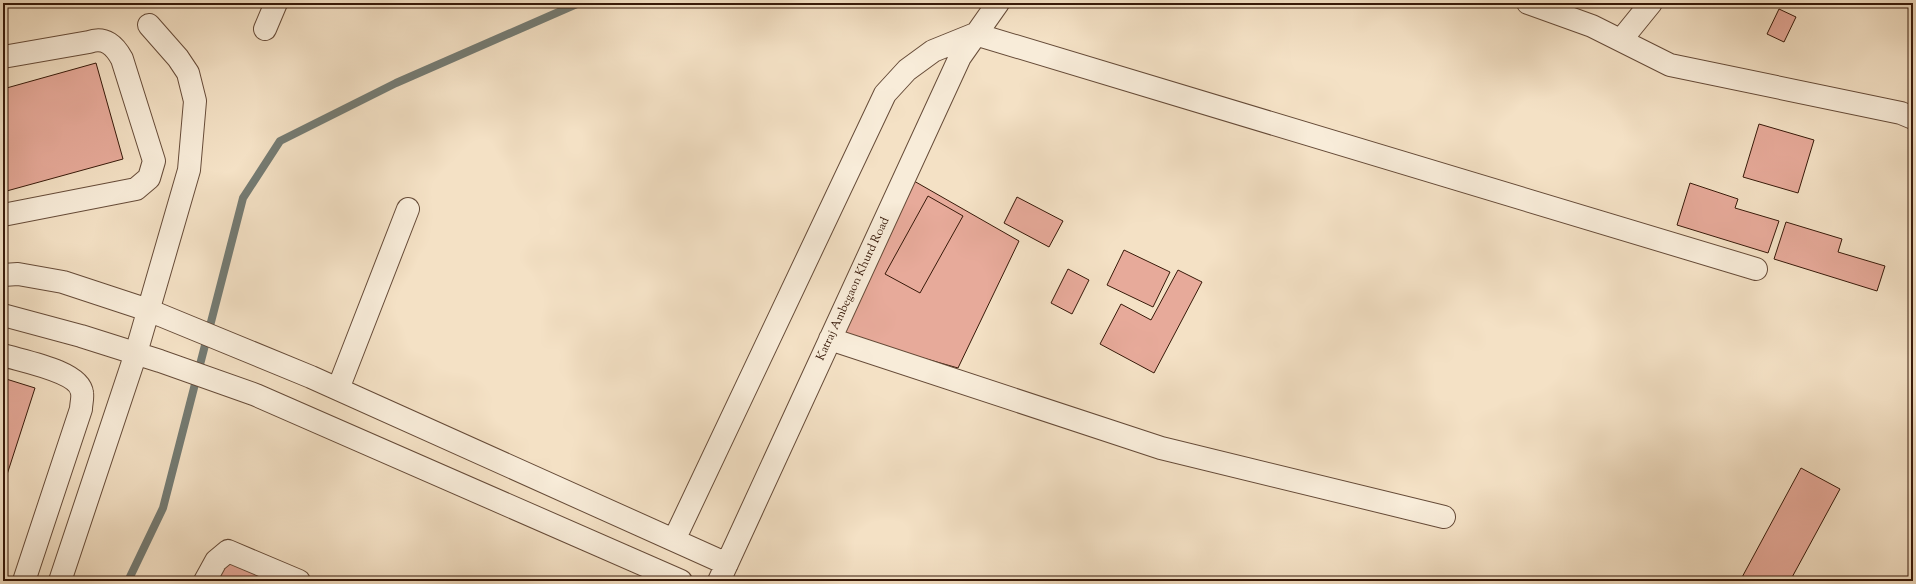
<svg xmlns="http://www.w3.org/2000/svg" width="1916" height="584" font-family="'Sorts Mill Goudy',serif">
	<style>
		.lines { fill: none; stroke-linecap: round; stroke-linejoin: round }
		.stream { stroke: #747b73; stroke-width: 8 }
		.building { fill: #e7aa9a; stroke: #371909 }
		.minor-casing { stroke: #664b38; stroke-width: 24 }
		.minor { stroke: #f8ecd9; stroke-width: 22 }
		.labels { text-anchor: middle; dominant-baseline: central; stroke-width: 4; stroke-linejoin: round; paint-order: stroke }
		.street-label { font-size: 12px; fill: #371909; stroke: #f8ecd9 }
	</style>
	<rect width="100%" height="100%" fill="#f4e1c5"/>
	<filter id="stains"><feTurbulence type="fractalNoise" baseFrequency=".005" numOctaves="4"/><feColorMatrix values="0 0 0 0 .2 0 0 0 0 .09 0 0 0 0 .02 0 0 0 .5 -.17"/></filter>
	<radialGradient id="worn" r=".72"><stop offset=".6" stop-color="#630" stop-opacity="0"/><stop offset="1" stop-color="#630" stop-opacity=".3"/></radialGradient>
	<g class="lines">
		<!-- stream -->
		<path class="stream" d="M128,581L163,508L243,198L280,141L396,83L579,3"/>
	</g>
	<!-- building -->
	<path class="building" d="M1779,9L1796,17L1784,42L1767,34Z
		M96,63L123,159L3,192V89Z
		M1759,124L1814,140L1798,193L1743,177Z
		M914,181L1019,241L958,368L842,335Z
		M1690,183L1738,199L1735,208L1779,221L1768,253L1677,225Z
		M928,196L963,216L920,293L885,274Z
		M1017,197L1063,221L1049,247L1004,223Z
		M1786,222L1842,239L1838,252L1885,266L1877,291L1774,259Z
		M1124,250L1170,272L1153,307L1107,285Z
		M1068,269L1089,280L1072,314L1051,303Z
		M1178,270L1202,282L1154,373L1100,344L1121,304L1151,320Z
		M3,378L35,388L3,487Z
		M1801,468L1840,489L1790,581H1740Z
		M230,558L273,581H217Z"/>
	<g class="lines">
		<defs>
			<path id="minor" d="M1528,3L1592,26L1670,65L1901,113L1913,118
				M265,29L276,3
				M1621,40L1651,3
				M3,57L89,42C105,36 115,46 122,59L154,161L149,178L136,189L3,215
				M3,275L18,274L63,282L148,310L311,377L727,564
				M3,315L81,336L160,361L256,395L681,581
				M830,339L1161,448L1444,517
				M3,355C21,361 80,371 82,393C83,398 81,404 81,409L24,581
				M338,389L408,209
				M674,540L885,94L907,70L933,51L975,34L1756,269
				M60,581L136,353L189,170L195,101L188,73L178,58L149,25
				M205,581L216,561L228,551L299,581
				M719,581L960,57L998,3"/>
		</defs>
		<!-- minor casing -->
		<use href="#minor" class="minor-casing"/>
		<!-- minor -->
		<use href="#minor" class="minor"/>
	</g>
	<g class="labels">
		<!-- street labels -->
		<g class="street-label">
			<text transform="translate(853 289) rotate(-65)">Katraj Ambegaon Khurd Road</text>
		</g>
	</g>
	<!-- margin -->
	<rect width="1916" height="584" fill="none" stroke="#f4e1c5" stroke-width="16"/>
	<rect x="4" y="4" width="1908" height="576" fill="none" stroke="#371909" stroke-width="2"/>
	<rect x="8" y="8" width="1900" height="568" fill="none" stroke="#371909"/>
	<rect width="100%" height="100%" filter="url(#stains)"/>
	<rect width="100%" height="100%" fill="url(#worn)"/>
</svg>
